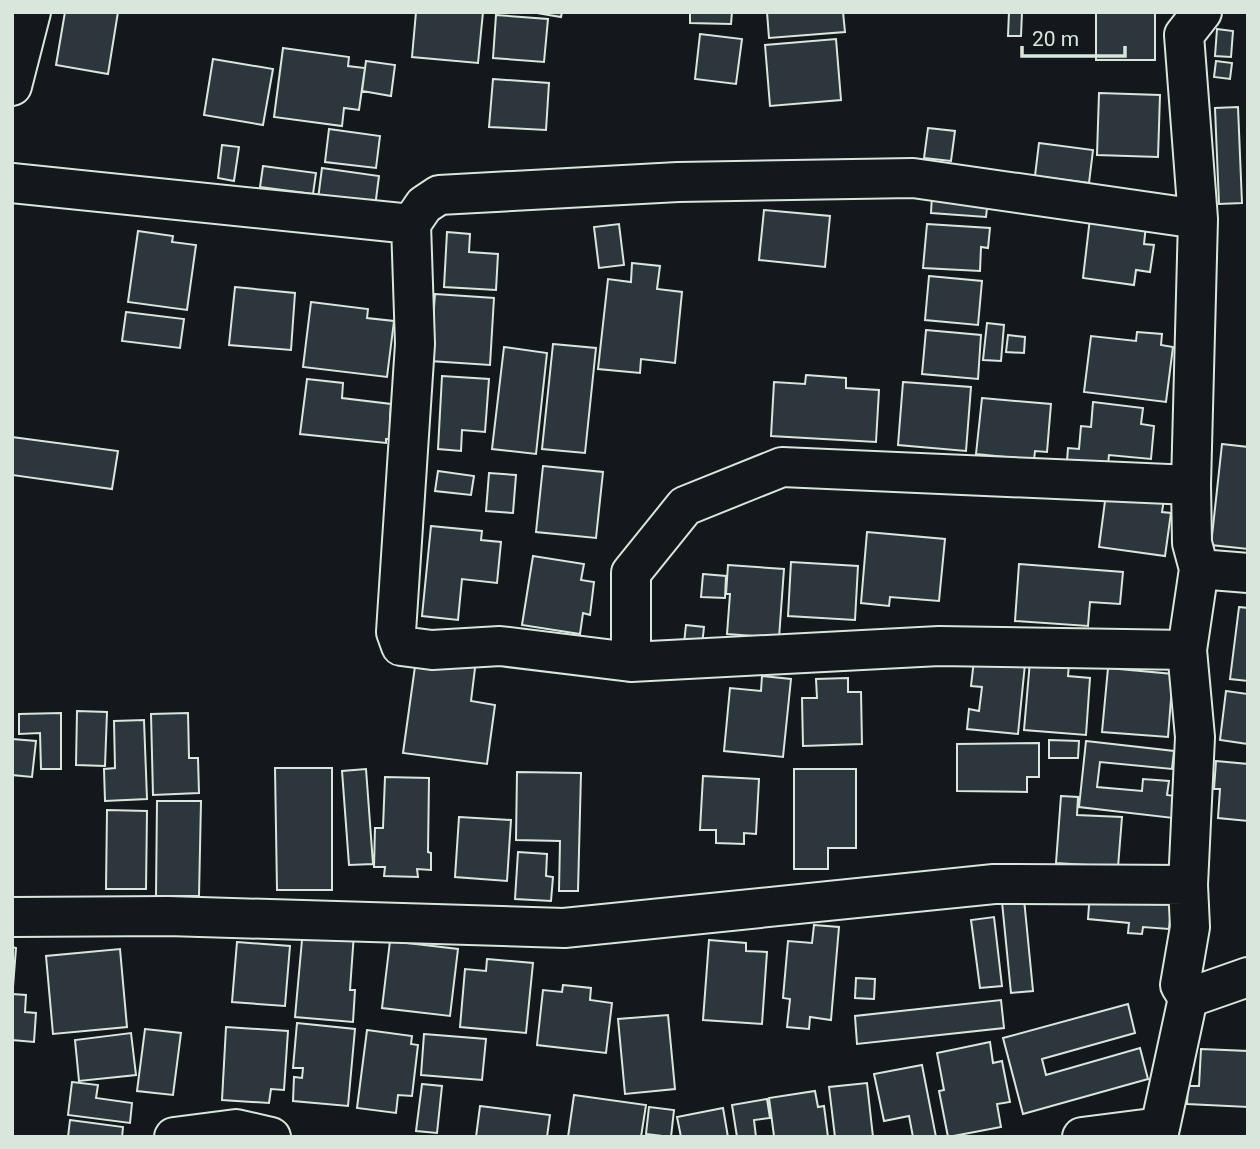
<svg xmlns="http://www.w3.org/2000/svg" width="1260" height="1149" font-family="Roboto,sans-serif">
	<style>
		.building { fill: #2c363c; stroke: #d8e6dc; stroke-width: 2 }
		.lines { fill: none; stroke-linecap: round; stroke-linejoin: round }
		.minor-casing { stroke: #d8e6dc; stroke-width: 42 }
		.minor { stroke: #14181c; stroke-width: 38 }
	</style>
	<rect width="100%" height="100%" fill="#14181c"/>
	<!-- building -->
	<path class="building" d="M65,12H118L108,74L56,65Z
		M416,12H483L478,63L412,57Z
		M531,12H562L561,17Z
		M690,12H732L731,24L690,23Z
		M767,12H843L845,32L769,38Z
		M1009,12H1022L1021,36H1008Z
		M1096,12H1155V60H1096Z
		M496,15L548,19L544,62L493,58Z
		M1217,29L1233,31L1231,57L1215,56Z
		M700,34L742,39L736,84L695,79Z
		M836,39L841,100L770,106L765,45Z
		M283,48L349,57L348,66L365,68L359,110L344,108L342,126L274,117Z
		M213,59L273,69L263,125L204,115Z
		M366,61L395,65L391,96L362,91Z
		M1216,61L1232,63L1230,79L1214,77Z
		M493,79L549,83L546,130L489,127Z
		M1099,93L1160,95L1158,157L1097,155Z
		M1238,107L1242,203L1219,204L1215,108Z
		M928,128L955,131L951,161L924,158Z
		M329,129L380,136L376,168L325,162Z
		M1039,143L1093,150L1089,183L1035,176Z
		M222,145L239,147L234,181L218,178Z
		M263,166L316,173L313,194L260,187Z
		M322,168L379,176L375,207L318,199Z
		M932,195L988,199L986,217L931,213Z
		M764,210L830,216L825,267L759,260Z
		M1090,218L1146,225L1144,244L1154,245L1150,272L1136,270L1134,285L1083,278Z
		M619,224L624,265L599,268L594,227Z
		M927,224L990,228L988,248L981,247L980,271L923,268Z
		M138,231L173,236L172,242L196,245L187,310L128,302Z
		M447,232L470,234L469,252L498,254L496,290L444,287Z
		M632,263L660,266L657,289L682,292L675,363L641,359L640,373L598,369L608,279L631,282Z
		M929,276L982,281L978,325L925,320Z
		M235,287L295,293L291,350L229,345Z
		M435,294L494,298L490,365L430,361Z
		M311,302L368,309L367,318L394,321L387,377L303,367Z
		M126,312L184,319L180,348L122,341Z
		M987,323L1004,325L1001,361L983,360Z
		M926,330L981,335L978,379L922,374Z
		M1137,332L1162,334L1161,345L1173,347L1166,402L1084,392L1091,336L1136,341Z
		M1008,335L1025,337L1024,353L1006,352Z
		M553,344L596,348L585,453L542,449Z
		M504,347L547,353L536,454L492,449Z
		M806,375L846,378V388L879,390L876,442L771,436L774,382L805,384Z
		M442,376L489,379L485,432L462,430L461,451L438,449Z
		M307,379L343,383L342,398L391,404L390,417L399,418L397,439H386V443L300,434Z
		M903,382L971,387L966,451L898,445Z
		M982,398L1051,404L1047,452L1035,451L1034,460L976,454Z
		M1093,402L1143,408L1141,424L1154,426L1151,459L1109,455L1108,465L1067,461L1068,448L1079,449L1081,426L1091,427Z
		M12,437L118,451L112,489L12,475Z
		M1222,444L1248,447V549L1211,545Z
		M543,466L603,472L596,538L536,532Z
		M438,471L474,476L471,495L435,491Z
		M489,473L516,475L513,513L486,511Z
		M1107,486L1165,493L1162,512L1171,513L1165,556L1099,547Z
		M431,526L482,531L481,540L501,542L497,583L462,579L458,620L422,616Z
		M867,532L945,539L939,601L890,597L889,606L861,603Z
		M533,556L584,564L581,580L594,582L590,615L583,613L580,634L522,625Z
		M791,562L858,566L855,620L788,616Z
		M1019,564L1123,572L1120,604L1090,602L1088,626L1015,621Z
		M728,565L784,569L779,638L727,634L730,594H726Z
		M703,574L726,576L725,598L701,597Z
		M1239,607L1248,608V681L1230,679Z
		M686,625L704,627L702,645L684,643Z
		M417,652L476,660L471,701L495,705L487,764L403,753Z
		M1026,654L1018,734L967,729L969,709L979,711L982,687L971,686L974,660Z
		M1030,661L1069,664L1068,676L1090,678L1086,735L1024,730Z
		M1108,668L1173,674L1168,737L1102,732Z
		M762,676L791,679L783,757L724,751L730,688L761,691Z
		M848,678V692H861L862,744L803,746L802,698H817L816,679Z
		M1226,691L1248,694V744L1220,740Z
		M77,711L107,712L105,766L76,765Z
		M61,713V769H41L40,733L19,734V714Z
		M188,713L189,758H198L199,793L153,795L151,714Z
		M144,720L147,799L105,801L104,769L115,768L114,721Z
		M12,739L36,741L32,777L12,775Z
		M1049,740L1079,741L1078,758H1049Z
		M1086,741L1174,751L1172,769L1100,762L1097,787L1142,791L1143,779L1169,781L1167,795L1175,796L1173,818L1079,807Z
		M1039,743V777H1027V792L957,791V744Z
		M1216,761L1248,764V821L1218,818L1220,789H1214Z
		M275,768H332V890H277Z
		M366,769L373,864L349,865L342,771Z
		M794,769H856V848H828V869H794Z
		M517,772L581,773L578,891H559L560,841L516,840Z
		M703,776L759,779L756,834L744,833V844L716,843V830H700Z
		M385,777L429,778L428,852L431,853V870L417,869L418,877L384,876L385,867H374L375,828H383Z
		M1061,796L1078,797L1077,815L1122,817L1118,867L1056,863Z
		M157,801H201L199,896H156Z
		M107,810L147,811L146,889H106Z
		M459,817L511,820L507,881L455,877Z
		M518,852L547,854L546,876L553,877L551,901L515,899Z
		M1090,892L1172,898L1169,929L1143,927L1142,934L1128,933L1129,923L1088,919Z
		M1024,899L1033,991L1011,993L1002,902Z
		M994,917L1002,986L980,988L971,920Z
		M814,925L839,927L831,1020L810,1017L809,1029L787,1027L790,999L783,998L788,941L812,943Z
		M303,929L354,933L350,990H355L353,1022L295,1017Z
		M709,940L746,943V951L767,952L762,1024L703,1020Z
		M390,941L458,949L450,1016L382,1008Z
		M237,942L290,946L285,1006L232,1002Z
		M12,947L16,948L13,987H12Z
		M120,949L127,1027L53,1034L46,956Z
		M487,959L533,963L526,1033L460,1027L465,969L486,971Z
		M856,978L875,979L874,999L855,998Z
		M563,985L591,988L590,1000L612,1003L606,1053L537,1045L543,990L562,992Z
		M12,994L26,995L25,1012L36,1013L34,1042L12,1040Z
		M1001,1000L1004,1028L857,1044L855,1016Z
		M1128,1004L1135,1033L1042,1059L1046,1075L1140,1048L1148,1079L1023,1114L1003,1038Z
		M668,1015L675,1089L625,1094L618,1019Z
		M297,1023L355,1029L348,1106L293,1101L294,1077L302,1078L303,1068H293Z
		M226,1027L288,1031L284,1090L271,1089L269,1103L222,1100Z
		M145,1029L181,1033L173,1095L137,1091Z
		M367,1030L412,1036L411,1044L418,1045L412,1096L398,1095L396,1113L357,1108Z
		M131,1033L136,1075L79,1081L75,1040Z
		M424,1034L486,1039L482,1080L421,1075Z
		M990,1042L993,1063L1002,1061L1010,1102L997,1104L1001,1127L948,1137L939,1091L944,1090L937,1053Z
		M1201,1049L1248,1051V1107L1187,1104L1188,1086H1199Z
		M922,1065L936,1137H913L909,1116L884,1121L874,1074Z
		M72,1082L98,1085L96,1098L132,1103L130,1123L68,1115Z
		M867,1083L873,1137H835L829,1087Z
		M422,1084L442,1086L437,1133L416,1131Z
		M815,1091L818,1107L824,1106L828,1137L774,1136L769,1098Z
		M574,1095L646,1105L641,1137H568Z
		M767,1099L770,1118L754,1120L756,1137H737L732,1105Z
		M480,1106L550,1115L547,1137H476Z
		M649,1107L674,1110L671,1137L646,1134Z
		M723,1108L728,1137H681L677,1117Z
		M70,1120L123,1127L122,1137H68Z"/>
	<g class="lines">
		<defs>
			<path id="minor" d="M12,86L31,12
				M12,183L411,224
				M1199,569L1248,573
				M1187,650L939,646L631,662L500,646L432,650L401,646L396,632L415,344L411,224L424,205L439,195L678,182L913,178L1198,219
				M631,662V573L685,506L782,467L1191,485
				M12,917L168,916L564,928L994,884L1188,885
				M1188,998L1248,977
				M174,1137L236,1129L271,1137
				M1082,1137L1160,1127
				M1158,1137L1188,998L1180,985L1190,927L1188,885L1195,737L1187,650L1199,569L1192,543L1191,485L1198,219L1184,35L1202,12"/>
		</defs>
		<!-- minor casing -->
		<use href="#minor" class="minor-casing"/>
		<!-- minor -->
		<use href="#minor" class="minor"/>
	</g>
	<!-- border -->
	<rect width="1260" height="1149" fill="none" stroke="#d8e6dc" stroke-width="28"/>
	<!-- scale -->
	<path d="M1022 46v10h103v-10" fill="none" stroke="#d8e6dc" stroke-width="3.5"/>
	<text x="1032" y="46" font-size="21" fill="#d8e6dc" stroke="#14181c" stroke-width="5" paint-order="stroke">20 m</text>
</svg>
